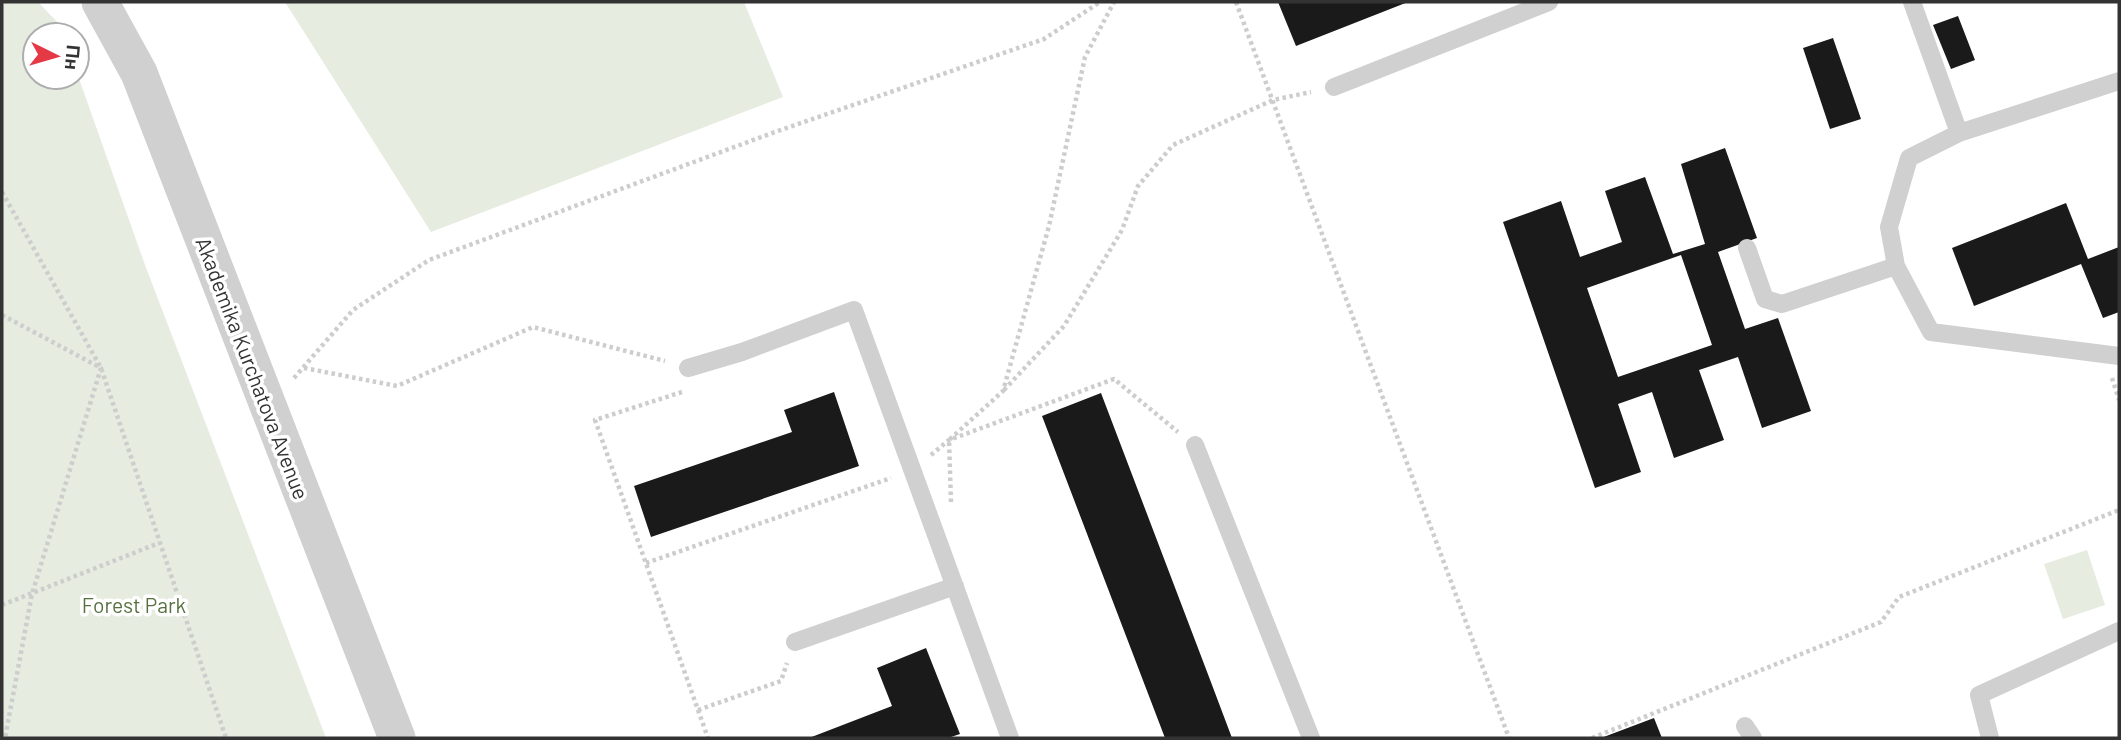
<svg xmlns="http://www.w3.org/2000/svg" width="2121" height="740" font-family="Barlow,sans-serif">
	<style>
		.green { fill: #e6ecdf }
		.building { fill: #1a1a1a; fill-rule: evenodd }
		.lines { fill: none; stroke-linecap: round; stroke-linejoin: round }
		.path { stroke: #cdcdcd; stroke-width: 4.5; stroke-dasharray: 3.5 3.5; stroke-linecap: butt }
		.service { stroke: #d0d0d0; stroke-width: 18 }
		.minor { stroke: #d0d0d0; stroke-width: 37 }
		.labels { text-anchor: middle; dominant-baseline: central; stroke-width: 7; stroke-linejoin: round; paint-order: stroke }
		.street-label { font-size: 21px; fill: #333; stroke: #fff }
		.park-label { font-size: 21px; fill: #56703f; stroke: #fff }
	</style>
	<rect width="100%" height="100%" fill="#fff"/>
	<!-- green -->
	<path class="green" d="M2,2H38L60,25L64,35H35V77H77V73L145,265L326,738H2Z
		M285,2H744L783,97L431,232Z
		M2087,550L2105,605L2063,619L2044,564Z"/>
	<!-- building -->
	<path class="building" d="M1278,2H1408L1296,46Z
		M1958,16L1975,60L1951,69L1933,25Z
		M1833,38L1861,119L1830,129L1803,48Z
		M1725,148L1757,238L1718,252L1745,329L1778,318L1811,411L1762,428L1738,357L1699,370L1724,440L1674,458L1652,392L1618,404L1641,472L1595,488L1503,222L1561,201L1580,257L1622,242L1605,191L1645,177L1673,254L1705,244L1681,164ZM1681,255L1712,345L1618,377L1587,288Z
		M2066,203L2088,259L2119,247V312L2103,318L2081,264L1974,306L1952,248Z
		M834,392L859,466L651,537L634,486L792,432L784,410Z
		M1101,393L1209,677L1232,738H1165L1042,416Z
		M926,648L960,734L948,738H809L892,706L877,668Z
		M1654,718L1662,738H1601Z"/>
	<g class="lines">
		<!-- path -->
		<path class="path" d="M1236,2L1509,738
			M2,192L101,368L226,738
			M2,315L101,368L32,594L5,738
			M304,368L397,386L533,327L665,361
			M294,378L353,310L429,260L775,132L1044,39L1100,2
			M2112,378L2119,400
			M1004,390L1064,326L1122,230L1138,186L1173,145L1273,100L1311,92
			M682,392L595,420L708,738
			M931,455L949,440L1114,379L1178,432
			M951,502L949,440L1003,391L1049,226L1085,57L1114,2
			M646,563L891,478
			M2,605L159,543
			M698,710L781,681L787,663
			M1592,738L1881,622L1899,597L2119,510"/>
		<!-- service -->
		<path class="service" d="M1912,2L1959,133
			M2119,81L1959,133L1909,158L1889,227L1896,266L1931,332L2119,356
			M1334,87L1549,2
			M1747,248L1765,299L1782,304L1896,266
			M688,368L742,352L854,310L1010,738
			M1195,445L1311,738
			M795,642L955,586
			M1745,726L1753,738
			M1990,738L1979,695L2119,631"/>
		<!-- minor -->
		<path class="minor" d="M100,2L139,73L397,738"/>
	</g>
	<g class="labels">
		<!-- street labels -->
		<g class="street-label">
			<text transform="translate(253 368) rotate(69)">Akademika Kurchatova Avenue</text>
		</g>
		<!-- park labels -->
		<g class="park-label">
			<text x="134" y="604">Forest Park</text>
		</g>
	</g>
	<!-- border -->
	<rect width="2121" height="740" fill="none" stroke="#333333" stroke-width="7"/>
	<!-- north arrow -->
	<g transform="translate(56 56) rotate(95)"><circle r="33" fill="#ffffff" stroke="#adadad" stroke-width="2"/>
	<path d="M0-5L12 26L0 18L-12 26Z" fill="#e63946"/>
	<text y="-10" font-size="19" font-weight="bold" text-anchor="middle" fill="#333333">Пн</text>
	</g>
</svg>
